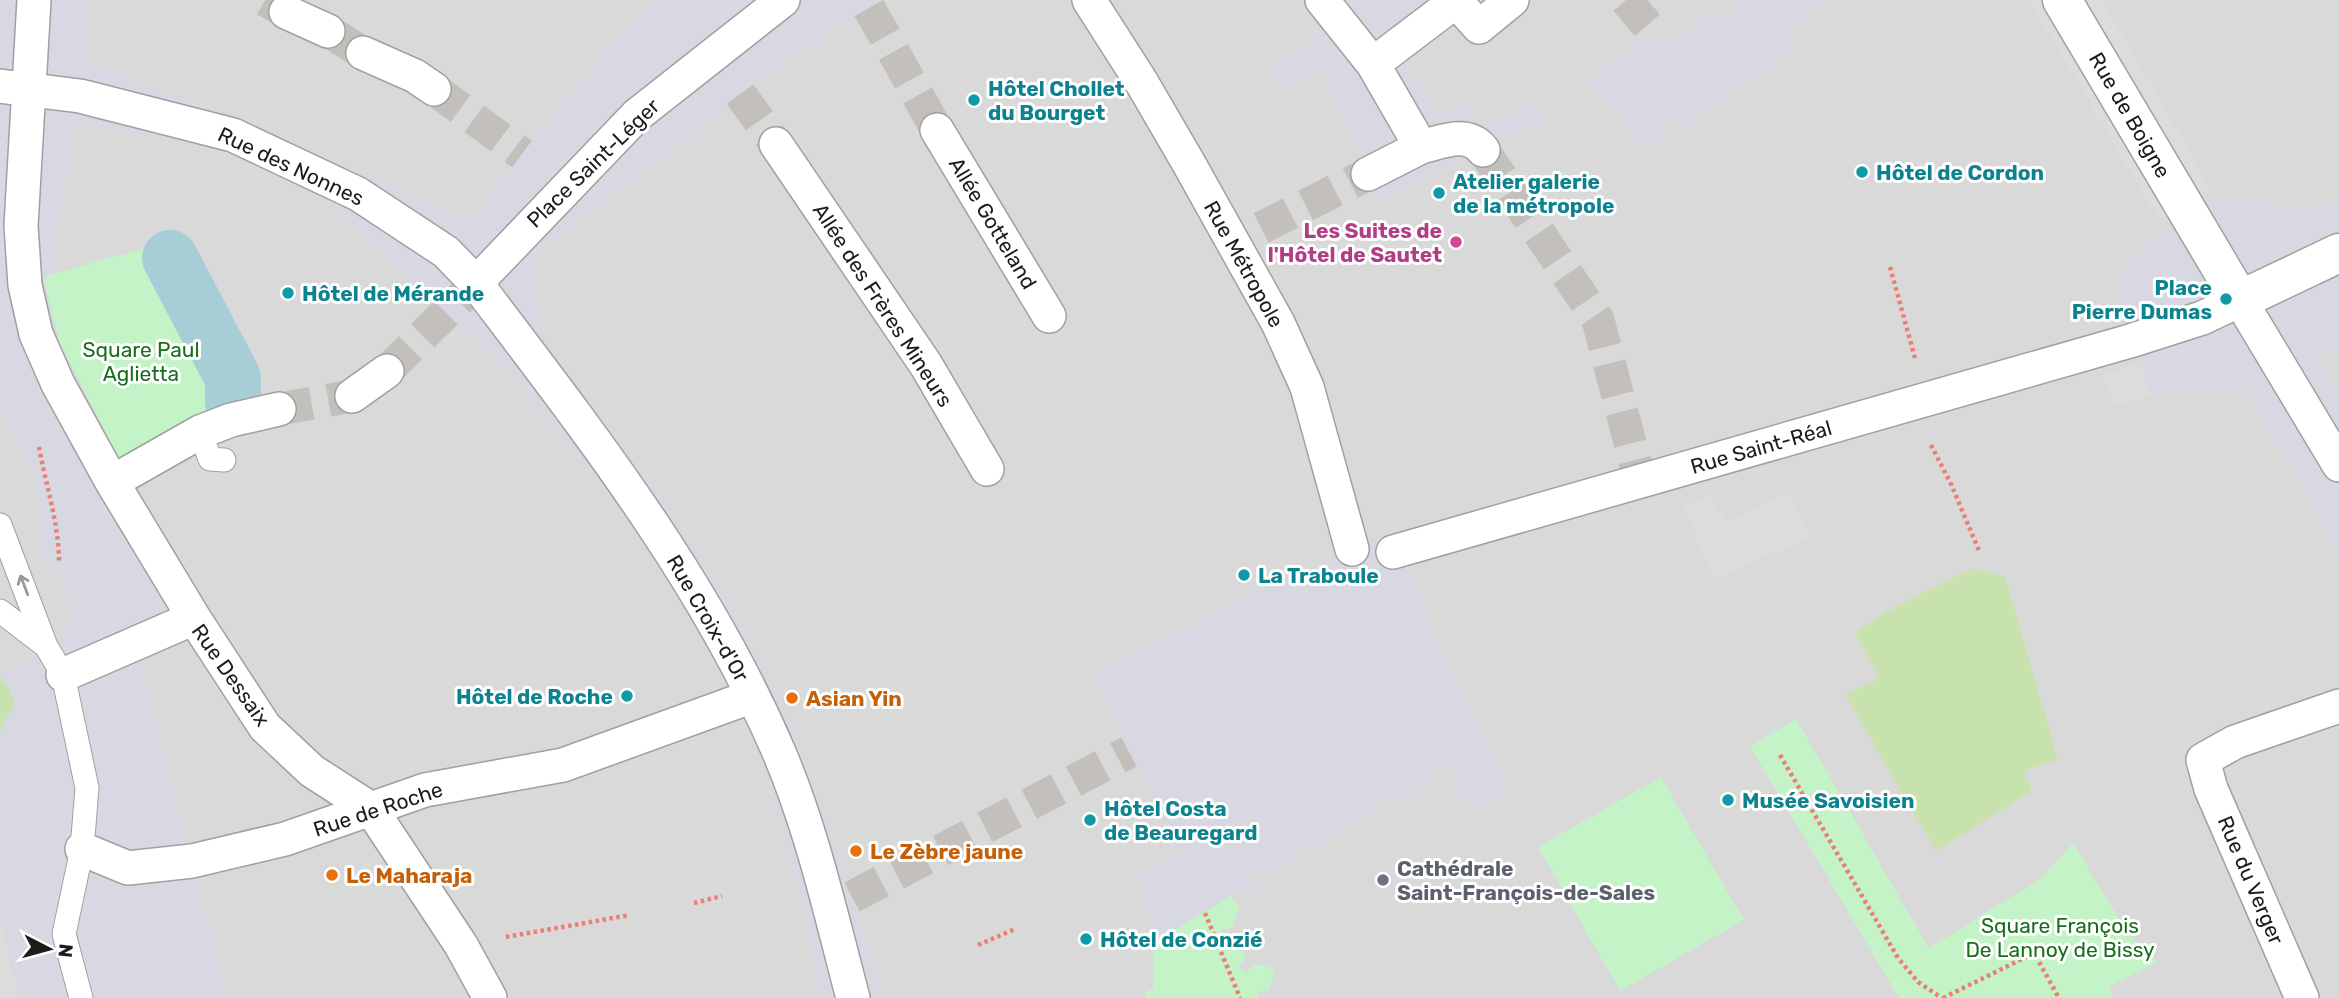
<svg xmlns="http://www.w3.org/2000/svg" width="2339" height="998" font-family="Rubik,sans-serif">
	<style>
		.residential { fill: #dad9d9 }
		.grass { fill: #c8e2ad }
		.park { fill: #c3f3c6 }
		.parking { fill: #dcdcdc }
		.plaza { fill: #d7d8e2 }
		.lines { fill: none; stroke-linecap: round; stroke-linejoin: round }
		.canal { stroke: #a7cdd6; stroke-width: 56 }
		.pedestrian-tunnel { stroke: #c3c0bb; stroke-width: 33; stroke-dasharray: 33 17; stroke-linecap: butt }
		.service-casing { stroke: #a0a0a0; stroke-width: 25 }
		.pedestrian-casing { stroke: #a0a0a0; stroke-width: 36 }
		.tertiary-casing { stroke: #a0a0a0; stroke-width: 41 }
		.path { stroke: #ec7f75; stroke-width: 4.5; stroke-dasharray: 3.5 3.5; stroke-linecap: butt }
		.service { stroke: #fff; stroke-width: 23 }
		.pedestrian { stroke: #fff; stroke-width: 33 }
		.tertiary { stroke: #fff; stroke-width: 38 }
		.oneway { stroke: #999 }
		.culture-dot { fill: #0f9aa8; stroke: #fff; stroke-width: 2.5 }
		.hotel-dot { fill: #d1479c; stroke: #fff; stroke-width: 2.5 }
		.food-dot { fill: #e8710a; stroke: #fff; stroke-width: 2.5 }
		.worship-dot { fill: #6b7280; stroke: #fff; stroke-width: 2.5 }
		.labels { text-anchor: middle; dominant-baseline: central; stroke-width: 6; stroke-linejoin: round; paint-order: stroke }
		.culture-label { font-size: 21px; font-weight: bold; fill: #0d838f; stroke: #fff; text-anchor: start }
		.street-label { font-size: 21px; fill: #1c1c1c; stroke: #fff }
		.hotel-label { font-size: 21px; font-weight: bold; fill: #b23c85; stroke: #fff; text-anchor: end }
		.park-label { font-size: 21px; fill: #166f1b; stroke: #fff }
		.food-label { font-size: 21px; font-weight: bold; fill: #c56008; stroke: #fff; text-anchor: start }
		.worship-label { font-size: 21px; font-weight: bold; fill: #5b616d; stroke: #fff; text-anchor: start }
	</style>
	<rect width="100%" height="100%" fill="#ede9e3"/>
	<!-- residential -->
	<path class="residential" d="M0,0H2339V998H0Z"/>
	<!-- grass -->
	<path class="grass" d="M1973,568L2005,577L2058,759L2024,771L2032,791L1936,851L1845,695L1879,678L1855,632L1900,604Z
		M0,677L8,687L15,703L0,731Z"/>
	<!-- park -->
	<path class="park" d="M155,245L223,381V407L120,461L59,341L43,277Z
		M1796,719L1929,948L2040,879L2073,843L2128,934L2158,962L2108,987L2114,998H1899L1750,746Z
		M1661,777L1744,920L1620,991L1538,847Z
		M1231,896L1239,905L1232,928L1221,930V938L1235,937L1246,958L1238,966L1246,973L1255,964L1275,969L1269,990L1258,992L1259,998H1147L1146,991L1153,989V943Z"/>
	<!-- parking -->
	<path class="parking" d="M2029,0H2045L2171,213L2159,220Z
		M2085,0H2102L2211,189L2198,196Z
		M2180,353L2197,392H2168L2114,407L2103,374Z
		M1790,493L1810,537L1715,579L1683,507L1711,494L1725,522Z
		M0,916L19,998H0Z"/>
	<!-- plaza -->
	<path class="plaza" d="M0,0H83L85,60L238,121L472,220L494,187L551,117L606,51L655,0H881L831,33L829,31L822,35L824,38L753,84L750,80L746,83L748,88L733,101L728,100L730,103L637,179L542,250L534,266L544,340L653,485L727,600L765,667L793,730L829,826L886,998H821L797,879L785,837L759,751L744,713L661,574L614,502L553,423L504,370L332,206L278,169L229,149L76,124L54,252L57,272L43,278L59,341L120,461L197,594L195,640L140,660L228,998H19L0,916V731L15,703L8,687L0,677L46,646L82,607L52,571L37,548L39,520L34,476L17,437L0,418Z
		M1298,0H1344L1350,8L1360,0H1392L1396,5L1402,0H1528L1531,3L1482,43L1462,23L1403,65L1443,113L1461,100L1483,130L1533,104L1545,119L1382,200L1319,71L1280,91L1279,85L1267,71L1322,30Z
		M1740,0H1829L1787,28L1800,46L1682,129L1675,116L1659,127L1666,139L1649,152L1586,80L1641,40L1680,35L1712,9L1723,15L1735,11Z
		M2253,196L2302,213L2339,200V227L2314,235L2334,280L2339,278V347L2319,359L2326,377L2339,400V549L2246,392H2168L2152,396L2130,341L2116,318L2126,258L2221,200Z
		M1368,534L1393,552L1406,567L1460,689L1463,688L1511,789L1471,812L1453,783L1459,779L1454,771L1453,769L1447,772L1441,765L1432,770L1437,777L1427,782L1422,775L1412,781L1417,789L1387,806L1383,798L1373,804L1377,811L1307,852L1302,844L1292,850L1296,858L1265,876L1260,869L1251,873L1257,885L1241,894L1234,889L1229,894L1231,896L1153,943L1150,920L1137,872L1180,854L1092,675L1188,629L1279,580L1321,567L1352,549Z"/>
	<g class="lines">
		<!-- canal -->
		<path class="canal" d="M170,258L233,378V402"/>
		<!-- pedestrian-tunnel -->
		<path class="pedestrian-tunnel" d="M265,0L286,12
			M1626,0L1658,38
			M869,8L937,130
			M328,31L363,53
			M434,89L522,154
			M740,94L776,144
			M1483,150L1598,320L1640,481
			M1261,228L1368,174
			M387,371L476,283
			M279,409L352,396
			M852,897L1129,752"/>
		<defs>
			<path id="service" d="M200,432L210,459L224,460
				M0,525L46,646L63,675L87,788L82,849L64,934L81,998
				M0,611L46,646"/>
			<path id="pedestrian" d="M34,0L21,226L25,285L36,334L58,384L112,482L194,618
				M1089,0L1142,83L1188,162L1278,323L1307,387L1352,549
				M1322,0L1373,64L1421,147C1442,142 1467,130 1483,150
				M1455,0L1479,27L1512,0
				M286,12L328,31
				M363,53L415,76L434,89
				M1373,64L1456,1
				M0,86L80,96L233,135L358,194L446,252L476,283C588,431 704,578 778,750C812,829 831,915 853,998
				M937,130L1049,316
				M776,144L926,365L987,469
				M1368,174L1421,147
				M476,283L637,115L783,0
				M352,396L387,371
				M112,482L200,432L231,420L279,409
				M1393,552L2130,341L2202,318L2240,300L2339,465
				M63,675L194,618L265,727L312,771L371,809L461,945L490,998
				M82,849L128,868L192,861L285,839L425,790L563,765L753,696
				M2302,998L2211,789L2203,760L2235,742L2339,706"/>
			<path id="tertiary" d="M2062,0L2240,300L2339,253"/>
		</defs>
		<!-- service casing -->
		<use href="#service" class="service-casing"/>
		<!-- pedestrian casing -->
		<use href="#pedestrian" class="pedestrian-casing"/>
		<!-- tertiary casing -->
		<use href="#tertiary" class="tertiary-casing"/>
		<!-- path -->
		<path class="path" d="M1890,267L1915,358
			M1931,445L1951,484L1980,553
			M39,447C46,486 59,523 59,563
			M1780,755L1898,958L1918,982L1942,998
			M694,903L722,896
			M1205,913L1240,998
			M506,937L630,915
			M978,945L1015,929
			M1943,998L2034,953L2059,998"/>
		<!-- service -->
		<use href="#service" class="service"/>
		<!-- pedestrian -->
		<use href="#pedestrian" class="pedestrian"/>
		<!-- tertiary -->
		<use href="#tertiary" class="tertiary"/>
	</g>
	<!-- one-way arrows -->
	<defs><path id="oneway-shaft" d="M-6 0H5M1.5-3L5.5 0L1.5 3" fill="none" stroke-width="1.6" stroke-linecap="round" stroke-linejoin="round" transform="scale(1.75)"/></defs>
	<use class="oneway" href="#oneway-shaft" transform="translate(24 585) rotate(-111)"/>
	<!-- markers -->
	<g class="culture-dot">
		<circle cx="974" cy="100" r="7"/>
		<circle cx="1862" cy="172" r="7"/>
		<circle cx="1439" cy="193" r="7"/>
		<circle cx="288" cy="293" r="7"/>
		<circle cx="2226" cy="299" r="7"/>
		<circle cx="1244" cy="575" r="7"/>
		<circle cx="627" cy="696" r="7"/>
		<circle cx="1728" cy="800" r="7"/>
		<circle cx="1090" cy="820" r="7"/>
		<circle cx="1086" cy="939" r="7"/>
	</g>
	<circle class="hotel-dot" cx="1456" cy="242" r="7"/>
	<g class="food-dot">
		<circle cx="792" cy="698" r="7"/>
		<circle cx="856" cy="851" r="7"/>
		<circle cx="332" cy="875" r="7"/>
	</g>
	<circle class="worship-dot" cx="1383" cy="880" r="7"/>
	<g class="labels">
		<!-- culture labels -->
		<g class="culture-label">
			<text x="988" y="88">Hôtel Chollet<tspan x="988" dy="24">du Bourget</tspan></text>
			<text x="1876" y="172">Hôtel de Cordon</text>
			<text x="1453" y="181">Atelier galerie<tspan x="1453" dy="24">de la métropole</tspan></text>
			<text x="2212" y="287" text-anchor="end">Place<tspan x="2212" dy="24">Pierre Dumas</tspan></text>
			<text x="302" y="293">Hôtel de Mérande</text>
			<text x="1258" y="575">La Traboule</text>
			<text x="613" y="696" text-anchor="end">Hôtel de Roche</text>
			<text x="1742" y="800">Musée Savoisien</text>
			<text x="1104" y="808">Hôtel Costa<tspan x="1104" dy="24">de Beauregard</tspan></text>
			<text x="1100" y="939">Hôtel de Conzié</text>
		</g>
		<!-- street labels -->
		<g class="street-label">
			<text transform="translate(2130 115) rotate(60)">Rue de Boigne</text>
			<text transform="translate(593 163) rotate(-44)">Place Saint-Léger</text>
			<text transform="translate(291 166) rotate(25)">Rue des Nonnes</text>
			<text transform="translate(993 223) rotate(59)">Allée Gotteland</text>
			<text transform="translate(1244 264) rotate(61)">Rue Métropole</text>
			<text transform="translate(883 305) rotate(57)">Allée des Frères Mineurs</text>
			<text transform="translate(1761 447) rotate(-16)">Rue Saint-Réal</text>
			<text transform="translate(708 618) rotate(60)">Rue Croix-d'Or</text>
			<text transform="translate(231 675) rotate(55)">Rue Dessaix</text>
			<text transform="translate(378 809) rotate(-18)">Rue de Roche</text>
			<text transform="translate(2251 880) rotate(67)">Rue du Verger</text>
		</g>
		<!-- hotel labels -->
		<g class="hotel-label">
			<text x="1442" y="230">Les Suites de<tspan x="1442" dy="24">l'Hôtel de Sautet</tspan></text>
		</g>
		<!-- park labels -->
		<g class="park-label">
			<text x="141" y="349">Square Paul<tspan x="141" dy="24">Aglietta</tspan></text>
			<text x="2060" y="925">Square François<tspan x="2060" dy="24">De Lannoy de Bissy</tspan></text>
		</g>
		<!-- food labels -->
		<g class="food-label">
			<text x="806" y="698">Asian Yin</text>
			<text x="870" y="851">Le Zèbre jaune</text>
			<text x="346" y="875">Le Maharaja</text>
		</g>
		<!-- worship labels -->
		<g class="worship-label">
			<text x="1397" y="868">Cathédrale<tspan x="1397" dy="24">Saint-François-de-Sales</tspan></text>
		</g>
	</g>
	<!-- north arrow -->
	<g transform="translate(49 949) rotate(96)" stroke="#ffffff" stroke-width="5" paint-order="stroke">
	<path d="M0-5L12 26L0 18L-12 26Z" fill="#1c1c1c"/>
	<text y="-10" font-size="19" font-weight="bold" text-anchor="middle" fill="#1c1c1c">N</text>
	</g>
</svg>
